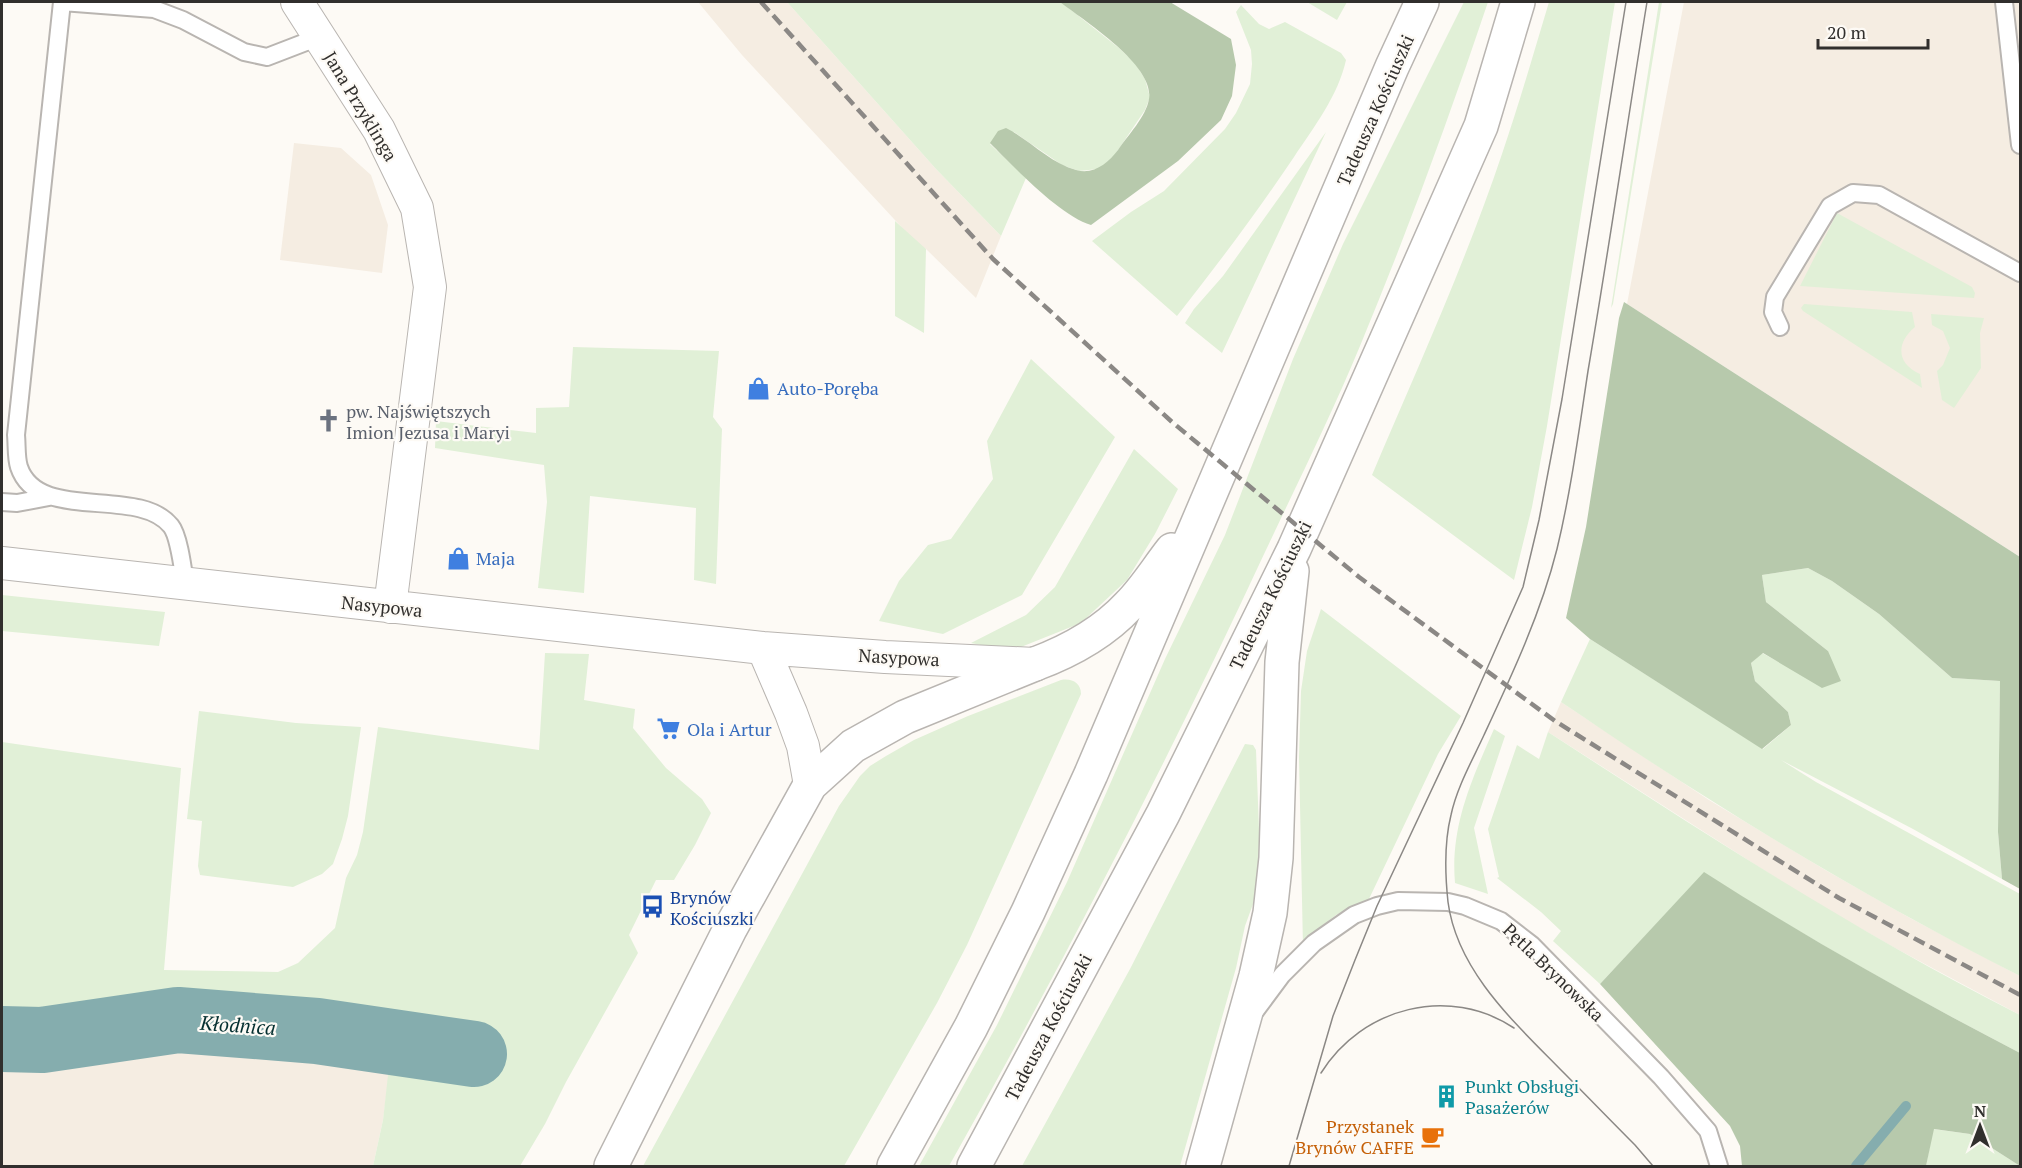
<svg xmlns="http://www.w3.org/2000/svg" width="2022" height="1168" font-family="'PT Serif',serif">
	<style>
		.built { fill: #f5ede2 }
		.green { fill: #e1f0d7 }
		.forest { fill: #b7c9ac }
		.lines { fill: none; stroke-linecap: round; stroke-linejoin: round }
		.stream { stroke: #85adae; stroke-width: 10 }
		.river { stroke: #85adae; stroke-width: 66 }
		.service-casing { stroke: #b9b5b1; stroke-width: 20 }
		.minor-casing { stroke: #b9b5b1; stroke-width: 34 }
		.tertiary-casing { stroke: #b9b5b1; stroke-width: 36 }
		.secondary-casing { stroke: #b9b5b1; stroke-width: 36 }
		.service { stroke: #fff; stroke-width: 16 }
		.minor { stroke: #fff; stroke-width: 32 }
		.tertiary { stroke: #fff; stroke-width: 33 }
		.secondary { stroke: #fff; stroke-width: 33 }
		.tram { stroke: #8b8885; stroke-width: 1.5 }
		.rail { stroke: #8b8885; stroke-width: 4.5; stroke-dasharray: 12 6; stroke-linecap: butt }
		.labels { text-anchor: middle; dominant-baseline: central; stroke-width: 4.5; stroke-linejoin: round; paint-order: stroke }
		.street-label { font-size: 18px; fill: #312f2d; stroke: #fdfaf5 }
		.shop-label { font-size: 18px; fill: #366cbe; stroke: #fdfaf5; text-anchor: start }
		.worship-label { font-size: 18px; fill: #5b616d; stroke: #fdfaf5; text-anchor: start }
		.transit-label { font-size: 18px; fill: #164399; stroke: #fdfaf5; text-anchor: start }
		.culture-label { font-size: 18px; fill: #0d838f; stroke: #fdfaf5; text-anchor: start }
		.food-label { font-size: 18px; fill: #c56008; stroke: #fdfaf5; text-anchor: end }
		.water-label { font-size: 20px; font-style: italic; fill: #063031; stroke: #fdfaf5 }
	</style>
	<rect width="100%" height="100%" fill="#fdfaf5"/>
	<!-- built -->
	<path class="built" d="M698,2H787L936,169L1001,236L976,298L926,249L919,246L742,55Z
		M1684,2H2020V557L1627,304Z
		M294,143L341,148L371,175L388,225L382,273L280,260Z
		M1561,702L1709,800L1827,871L1910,918L2020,976V1015L1895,948L1809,899L1548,732Z
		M158,1040L390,1066L383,1120L373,1166H2V1048L31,1050Z"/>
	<!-- green -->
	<path class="green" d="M787,2H1061L1119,48L1135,63L1145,79L1150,97L1145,110L1112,159L1098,169L1079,171L1062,165L1014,132L990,144L1026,178L1001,236L936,169Z
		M1307,2H1347L1337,20Z
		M1464,2H1488C1449,118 1407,233 1360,346C1331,416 1297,484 1265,552C1168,761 1062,965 949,1166H919L997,1025L1067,882L1165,659L1225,535L1293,359L1343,244Z
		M1549,2H1615L1547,426L1532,507L1514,580L1372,475C1417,369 1465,264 1502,154C1519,104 1534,52 1549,2Z
		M1659,2H1662L1613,304L1611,308Z
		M1241,5L1259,24L1269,29L1285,22L1341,53L1346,60C1338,96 1314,127 1294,157C1257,212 1218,264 1177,316L1092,241L1131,212L1164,191L1225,129L1236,113L1250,84L1252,64L1251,50L1236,12Z
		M1326,132L1222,353L1185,323L1194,309L1223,276Z
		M1837,213L1972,287L1975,293L1974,298L1800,286Z
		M895,221L926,249L924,333L895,316Z
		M1804,304L1912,312L1915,327C1896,343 1896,363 1920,374L1922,388L1803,311L1801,308Z
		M1931,314L1984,318L1980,333L1981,368L1954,408L1942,400L1937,371L1943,365L1950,348L1943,331L1932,325Z
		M573,347L719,351L713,417L722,429L716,584L694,580L696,508L590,496L584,593L538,588L547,502L544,465L435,448L436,421L536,433V408L569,407Z
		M1031,359L1115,437L1022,595L943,634L879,621L899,581L928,545L951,539L993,479L987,441Z
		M1134,449L1178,489L1155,534L1127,580L1081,623L1011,651L971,643L1026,615L1055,587Z
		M1808,568L1832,581L1879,614L1952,678L2000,681L1998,832L2002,879L1913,829L1781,760L1816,782L2020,894V976C1914,922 1810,863 1709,799C1659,768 1610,735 1561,702L1590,639L1763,749L1791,725L1788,712L1755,681L1751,663L1762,653L1777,661L1828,651L1766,602L1762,575Z
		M2,595L165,612L159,646L2,631Z
		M1321,609L1461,716L1438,754L1369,899L1336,915L1314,932L1303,947L1299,757L1301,691L1307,651Z
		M545,653L589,654L584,700L635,709L633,728L666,768L702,799L711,813L695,845L674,880H656L629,935L638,953L566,1082L545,1124L520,1166H373L383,1120L389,1066L158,1040L31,1050L2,1048V742L181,768L164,970L278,972L298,963L335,928L346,878L357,855L363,832L378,727L539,750Z
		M1061,680C1072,678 1081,683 1081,694L967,945L937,1003L844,1166H643L839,806L860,776L870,766L886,756L914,740L968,716Z
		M199,711L296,723L361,727L348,816L342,839L333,864L322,874L293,887L200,875L198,866L202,821L187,819Z
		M1494,729L1505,736L1474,828L1488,894L1455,883C1450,826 1472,779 1494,729Z
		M1548,732C1702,832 1856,932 2020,1015V1053C1912,997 1807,938 1704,873L1600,984L1553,941L1561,931L1541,912L1497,878L1499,877L1488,829L1517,745L1539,759Z
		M1245,744L1253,745L1256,750L1261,882L1245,926L1236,968L1180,1166H1022L1130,969Z
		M1933,1129L1970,1134L2020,1166H1926Z"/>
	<!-- forest -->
	<path class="forest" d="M1060,2H1170L1231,39L1236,65L1232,96L1221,120L1178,161L1091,225C1060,216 1014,167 990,143L998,131L1006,128C1030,140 1050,163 1076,170C1094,175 1108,163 1118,150C1128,135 1146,117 1149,99C1155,65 1083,20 1060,2Z
		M1624,302L2020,557V889L2002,879L1998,832L2000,681L1952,678L1879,614L1832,581L1808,568L1762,575L1766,602L1828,651L1841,681L1822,688L1763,653L1751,663L1755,681L1788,712L1791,725L1762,749L1590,639L1566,618L1586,527L1619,318Z
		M1704,872C1807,938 1912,997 2020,1053V1166L1970,1134L1934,1129L1926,1166H1742L1740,1146L1730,1126L1600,984Z"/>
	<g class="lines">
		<!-- stream -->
		<path class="stream" d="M1856,1166L1906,1106"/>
		<!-- river -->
		<path class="river" d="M2,1039L42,1040L178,1020L317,1031L474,1054"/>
		<defs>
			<path id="service" d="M62,2L16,435C17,445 16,458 19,467C38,524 138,485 171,526C179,536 183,570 185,583
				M62,2L154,9L183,20L244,52L267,57L319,37
				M2004,2L2020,145
				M1780,327L1773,312L1775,297L1830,206L1853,193L1879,195L2020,273
				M2,502L17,503L49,497
				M1256,1010L1282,975L1314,943L1354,915L1377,906L1398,901L1448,902L1465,906L1501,921L1532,945L1661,1077L1708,1131L1719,1166"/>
			<path id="minor" d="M297,2L379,130L417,208L430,287L390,607
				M2,563L763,648L885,657L1035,664
				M763,648L791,713L803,746L810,785"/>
			<path id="tertiary" d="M611,1166L730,929L810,785L853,746L905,717L1035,664"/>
			<path id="secondary" d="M1035,664C1070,651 1103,633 1129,605C1145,589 1157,569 1172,550
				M894,1166L971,1027L1028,912L1091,774L1392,67L1422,2
				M974,1166L1163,814L1294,549L1481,126L1518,2
				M1203,1166L1256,976L1270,913L1276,858L1282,662L1292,571"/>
		</defs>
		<!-- service casing -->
		<use href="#service" class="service-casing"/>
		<!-- minor casing -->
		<use href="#minor" class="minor-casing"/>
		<!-- tertiary casing -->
		<use href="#tertiary" class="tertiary-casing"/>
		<!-- secondary casing -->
		<use href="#secondary" class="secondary-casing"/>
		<!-- service -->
		<use href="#service" class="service"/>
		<!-- minor -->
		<use href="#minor" class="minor"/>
		<!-- tertiary -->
		<use href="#tertiary" class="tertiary"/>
		<!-- secondary -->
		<use href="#secondary" class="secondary"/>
		<!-- tram -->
		<path class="tram" d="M1647,2C1627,125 1609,248 1588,371C1579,430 1571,491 1557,549C1541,613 1512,675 1484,735C1472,761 1457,787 1451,815C1444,843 1445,874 1448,902C1457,971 1515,1023 1561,1070C1586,1095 1610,1120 1635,1145L1653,1166
			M1321,1073C1362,1007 1449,985 1514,1028
			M1289,1166L1333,1016L1355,960L1377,906L1463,723L1523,587L1539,520L1562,399L1626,2"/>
		<!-- rail -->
		<path class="rail" d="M761,2L993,259L1172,422L1359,577L1555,721L1839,898L2020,995"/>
	</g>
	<!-- icons -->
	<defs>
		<symbol id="shop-bare" viewBox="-9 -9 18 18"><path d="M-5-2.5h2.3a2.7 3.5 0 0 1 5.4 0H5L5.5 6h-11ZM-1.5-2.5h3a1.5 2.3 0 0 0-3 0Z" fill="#3f7fe0" stroke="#fdfaf5" stroke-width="2.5" paint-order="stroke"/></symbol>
		<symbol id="church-bare" viewBox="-9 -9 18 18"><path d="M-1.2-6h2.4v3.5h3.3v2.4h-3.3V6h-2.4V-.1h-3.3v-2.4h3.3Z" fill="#6b7280" stroke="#fdfaf5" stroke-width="2.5" paint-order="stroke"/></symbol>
		<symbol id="supermarket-bare" viewBox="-9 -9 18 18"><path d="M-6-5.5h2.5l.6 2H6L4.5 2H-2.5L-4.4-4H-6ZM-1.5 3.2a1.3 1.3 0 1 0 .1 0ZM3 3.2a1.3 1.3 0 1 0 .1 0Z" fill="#3f7fe0" stroke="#fdfaf5" stroke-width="2.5" paint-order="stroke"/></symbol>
		<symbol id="bus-bare" viewBox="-9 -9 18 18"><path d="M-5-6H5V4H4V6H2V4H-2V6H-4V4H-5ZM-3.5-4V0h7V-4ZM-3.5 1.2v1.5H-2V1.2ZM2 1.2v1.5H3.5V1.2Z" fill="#1a4fb4" stroke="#fdfaf5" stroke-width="2.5" paint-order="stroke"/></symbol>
		<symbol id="building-bare" viewBox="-9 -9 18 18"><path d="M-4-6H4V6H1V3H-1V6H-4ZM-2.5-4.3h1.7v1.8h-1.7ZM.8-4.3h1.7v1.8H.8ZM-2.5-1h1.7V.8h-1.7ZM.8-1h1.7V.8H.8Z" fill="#0f9aa8" stroke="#fdfaf5" stroke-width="2.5" paint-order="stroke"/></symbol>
		<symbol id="cafe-bare" viewBox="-9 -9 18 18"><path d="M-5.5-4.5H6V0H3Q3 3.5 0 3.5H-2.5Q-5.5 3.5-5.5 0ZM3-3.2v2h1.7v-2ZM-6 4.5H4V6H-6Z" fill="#e8710a" stroke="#fdfaf5" stroke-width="2.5" paint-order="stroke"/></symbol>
	</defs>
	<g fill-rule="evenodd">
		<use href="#shop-bare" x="742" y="372" width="33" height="33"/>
		<use href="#church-bare" x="312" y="404" width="33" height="33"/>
		<use href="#shop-bare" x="442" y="542" width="33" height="33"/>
		<use href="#supermarket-bare" x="652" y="712" width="33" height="33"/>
		<use href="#bus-bare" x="636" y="890" width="33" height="33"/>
		<use href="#building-bare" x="1430" y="1080" width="33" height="33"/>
		<use href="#cafe-bare" x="1416" y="1120" width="33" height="33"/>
	</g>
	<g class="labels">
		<!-- street labels -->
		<g class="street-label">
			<text transform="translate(361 106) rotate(59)">Jana Przyklinga</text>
			<text transform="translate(1375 110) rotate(-66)">Tadeusza Kościuszki</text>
			<text transform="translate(1270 595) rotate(-64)">Tadeusza Kościuszki</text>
			<text transform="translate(382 606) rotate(6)">Nasypowa</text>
			<text transform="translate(899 657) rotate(3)">Nasypowa</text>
			<text transform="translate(1554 972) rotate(44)">Pętla Brynowska</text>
			<text transform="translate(1048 1027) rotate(-62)">Tadeusza Kościuszki</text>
		</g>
		<!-- shop labels -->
		<g class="shop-label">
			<text x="777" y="388">Auto-Poręba</text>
			<text x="476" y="558">Maja</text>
			<text x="687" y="729">Ola i Artur</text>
		</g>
		<!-- worship labels -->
		<g class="worship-label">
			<text x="346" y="411">pw. Najświętszych<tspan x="346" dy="21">Imion Jezusa i Maryi</tspan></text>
		</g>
		<!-- transit labels -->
		<g class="transit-label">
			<text x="670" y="897">Brynów<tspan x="670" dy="21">Kościuszki</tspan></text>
		</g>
		<!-- culture labels -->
		<g class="culture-label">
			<text x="1465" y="1086">Punkt Obsługi<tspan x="1465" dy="21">Pasażerów</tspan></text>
		</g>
		<!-- food labels -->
		<g class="food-label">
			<text x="1414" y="1126">Przystanek<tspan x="1414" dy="21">Brynów CAFFE</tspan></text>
		</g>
		<!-- water labels -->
		<g class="water-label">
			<text transform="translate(238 1025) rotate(4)">Kłodnica</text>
		</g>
	</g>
	<!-- border -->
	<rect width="2022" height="1168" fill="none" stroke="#312f2d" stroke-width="6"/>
	<!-- north arrow -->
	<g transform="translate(1980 1126)" stroke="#fdfaf5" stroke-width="4.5" paint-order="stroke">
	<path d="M0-4.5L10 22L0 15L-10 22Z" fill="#312f2d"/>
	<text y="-9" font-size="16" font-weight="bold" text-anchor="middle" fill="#312f2d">N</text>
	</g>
	<!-- scale -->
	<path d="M1818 39v9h110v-9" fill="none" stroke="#312f2d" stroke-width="3"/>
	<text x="1827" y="39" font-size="18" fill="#312f2d" stroke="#fdfaf5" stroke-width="4.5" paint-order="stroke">20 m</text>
</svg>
